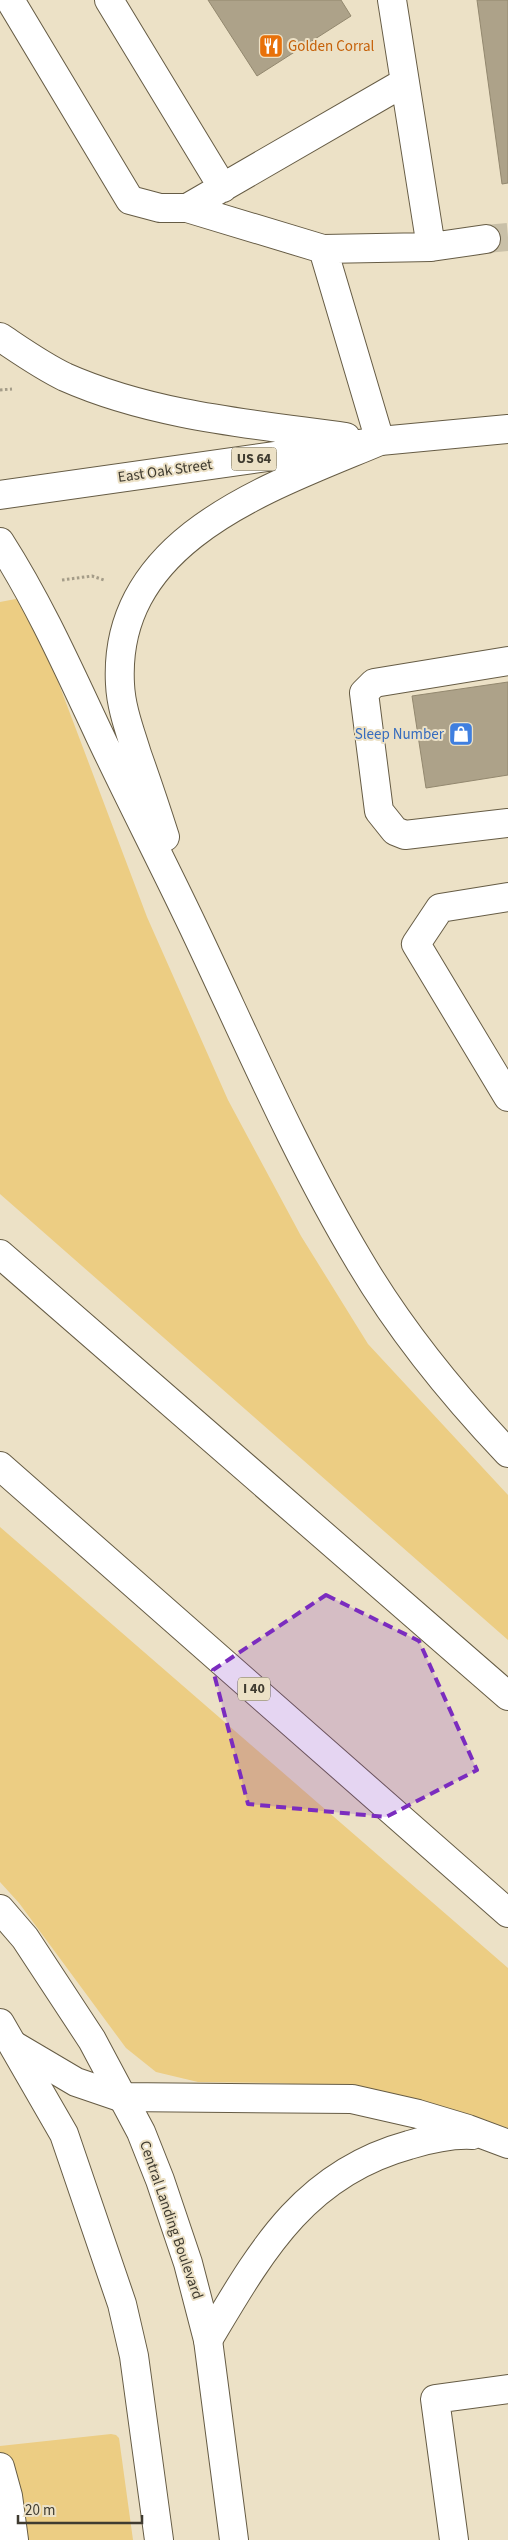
<svg xmlns="http://www.w3.org/2000/svg" width="508" height="2540" font-family="'Source Sans 3',sans-serif">
	<style>
		.green { fill: #eccd83 }
		.building { fill: #ada289; stroke: #93886f }
		.lines { fill: none; stroke-linecap: round; stroke-linejoin: round }
		.minor-tunnel { stroke: #c9c0a8; stroke-width: 28; stroke-dasharray: 28 14; stroke-linecap: butt }
		.minor-casing { stroke: #665c45; stroke-width: 30 }
		.highway-casing { stroke: #665c45; stroke-width: 30 }
		.path { stroke: #a49c88; stroke-width: 3; stroke-dasharray: 2.5 2.5; stroke-linecap: butt }
		.minor { stroke: #fff; stroke-width: 28 }
		.highway { stroke: #fff; stroke-width: 28 }
		.marked { fill: #7b2cbf; fill-opacity: 0.2; stroke: #7b2cbf; stroke-width: 4; stroke-dasharray: 10 6; stroke-linejoin: round }
		.labels { text-anchor: middle; dominant-baseline: central; stroke-width: 4; stroke-linejoin: round; paint-order: stroke }
		.shield { fill: #ece1c6; stroke: #736d5d; stroke-width: 1 }
		.shield-label { font-size: 14px; font-weight: bold; fill: #3f3b30 }
		.food-label { font-size: 15px; fill: #c56008; stroke: #ece1c6; text-anchor: start }
		.street-label { font-size: 15px; fill: #3f3b30; stroke: #ece1c6 }
		.shop-label { font-size: 15px; fill: #366cbe; stroke: #ece1c6; text-anchor: end }
	</style>
	<rect width="100%" height="100%" fill="#ece1c6"/>
	<!-- green -->
	<path class="green" d="M26,597L147,917L228,1100L301,1236L368,1344L508,1495V1640L0,1194V602Z
		M0,1527L508,1968V2128L445,2107L351,2087L274,2083L198,2082L156,2072L126,2048L19,1903L0,1882Z
		M111,2434L116,2435L119,2438L133,2540H0V2446Z"/>
	<!-- building -->
	<path class="building" d="M208,0H341L351,16L257,76Z
		M477,0H508V183L502,184Z
		M508,682V775L426,788L412,696Z"/>
	<g class="lines">
		<!-- minor-tunnel -->
		<path class="minor-tunnel" d="M486,239L508,237"/>
		<defs>
			<path id="minor" d="M10,0L130,200L160,208H187
				M109,0L223,188
				M431,247L486,239
				M323,249L187,208L405,82
				M380,441L323,249L431,247L392,0
				M508,661L374,683L364,693L379,811L395,831L405,835L508,823
				M508,897L440,908L416,944L508,1097
				M0,1909L25,1938L92,2040L141,2132L160,2180L188,2263L208,2340L234,2540
				M0,2023L64,2134L122,2304L134,2356L159,2540
				M0,2467L8,2496L14,2540
				M454,2540L435,2399L508,2389"/>
			<path id="highway" d="M0,337C21,351 42,366 65,377C153,416 252,424 346,437
				M0,495L380,441L508,429
				M0,542C39,603 68,668 99,734C131,802 166,869 198,937C250,1047 297,1157 360,1262C399,1328 455,1397 508,1453
				M165,837C156,809 147,782 137,754C130,731 121,708 120,684C112,538 271,487 380,441
				M0,1254L508,1696
				M0,1466L508,1913
				M15,2046L76,2082L120,2097L352,2099L418,2114L468,2129L508,2144
				M208,2340C260,2253 303,2174 409,2145C429,2139 452,2134 472,2135"/>
		</defs>
		<!-- minor casing -->
		<use href="#minor" class="minor-casing"/>
		<!-- highway casing -->
		<use href="#highway" class="highway-casing"/>
		<!-- path -->
		<path class="path" d="M0,390L12,389
			M62,580L92,576L104,580"/>
		<!-- minor -->
		<use href="#minor" class="minor"/>
		<!-- highway -->
		<use href="#highway" class="highway"/>
	</g>
	<!-- marked area -->
	<path class="marked" d="M326,1595L419,1641L477,1770L386,1817L248,1804L213,1670Z"/>
	<!-- icons -->
	<defs>
		<symbol id="restaurant-square" viewBox="-11 -11 22 22"><rect x="-9" y="-9" width="18" height="18" rx="4" fill="#e8710a" stroke="#ece1c6"/><path d="M-5-6h1v4h1v-4h1v4h1v-4h1v5L-1.5 .5V6h-2V.5L-5-1ZM5-6V6H3V1.5H1.5Q1.5-4 5-6Z" fill="#fff"/></symbol>
		<symbol id="shop-square" viewBox="-11 -11 22 22"><rect x="-9" y="-9" width="18" height="18" rx="4" fill="#3f7fe0" stroke="#ece1c6"/><path d="M-5-2.5h2.3a2.7 3.5 0 0 1 5.4 0H5L5.5 6h-11ZM-1.5-2.5h3a1.5 2.3 0 0 0-3 0Z" fill="#fff"/></symbol>
	</defs>
	<g fill-rule="evenodd">
		<use href="#restaurant-square" x="257" y="32" width="28" height="28"/>
		<use href="#shop-square" x="447" y="720" width="28" height="28"/>
	</g>
	<g class="labels">
		<!-- shield labels -->
		<g class="shield">
			<rect x="231.5" y="447.5" width="45" height="23" rx="4"/>
			<rect x="238" y="1677.5" width="32" height="23" rx="4"/>
		</g>
		<g class="shield-label">
			<text x="254" y="459">US 64</text>
			<text x="254" y="1689">I 40</text>
		</g>
		<!-- food labels -->
		<g class="food-label">
			<text x="288" y="46">Golden Corral</text>
		</g>
		<!-- street labels -->
		<g class="street-label">
			<text transform="translate(165 471) rotate(-8)">East Oak Street</text>
			<text transform="translate(171 2220) rotate(71)">Central Landing Boulevard</text>
		</g>
		<!-- shop labels -->
		<g class="shop-label">
			<text x="444" y="734">Sleep Number</text>
		</g>
	</g>
	<!-- scale -->
	<path d="M18 2515v8h124v-8" fill="none" stroke="#3f3b30" stroke-width="2.5"/>
	<text x="25" y="2515" font-size="15" fill="#3f3b30" stroke="#ece1c6" stroke-width="4" paint-order="stroke">20 m</text>
</svg>
